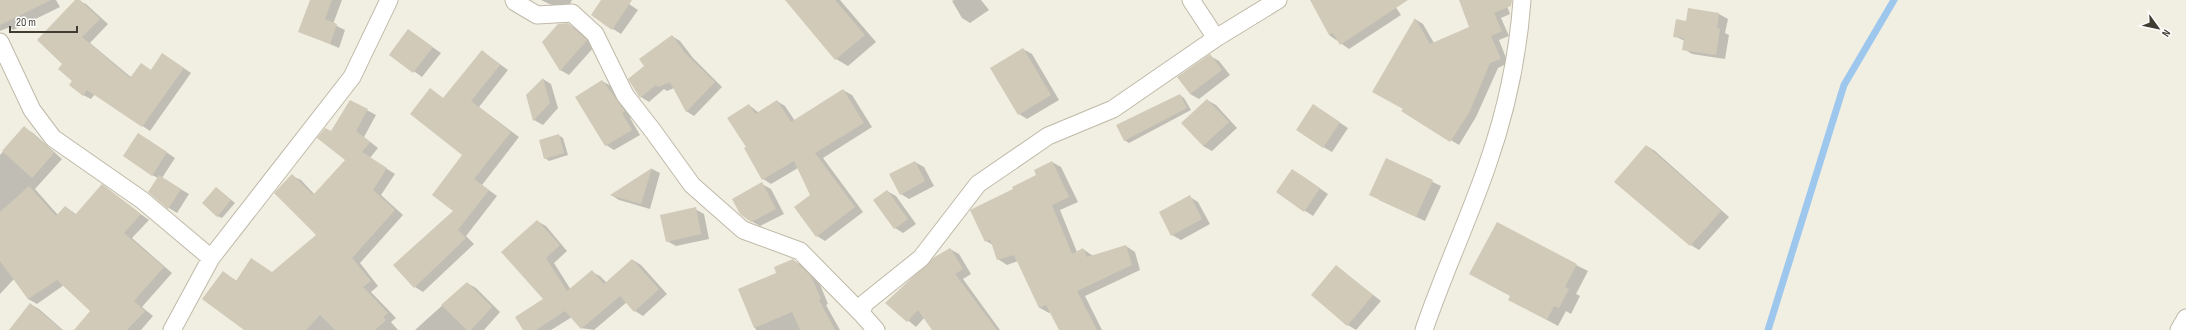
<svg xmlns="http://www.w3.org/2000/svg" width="2186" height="330" font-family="'Sofia Sans Condensed',sans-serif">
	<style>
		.shadow { fill: #0003 }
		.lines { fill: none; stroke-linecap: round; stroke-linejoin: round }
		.stream { stroke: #9ec7ee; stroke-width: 7 }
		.building { fill: #d2cab8 }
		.minor-casing { stroke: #bfb9a8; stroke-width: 19 }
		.minor { stroke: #fff; stroke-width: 17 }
	</style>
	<rect width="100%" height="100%" fill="#f1eee2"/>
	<!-- shadow -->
	<path class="shadow" d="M0,0H56L60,7L13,30L10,27L0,31Z
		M77,0L86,4L108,24L90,43L132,78L151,70L163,54L191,73L150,131L95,94L91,99L83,95L74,81Z
		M311,0H342L333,24L345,30L339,48L299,31Z
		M541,0H572L568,8L560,9Z
		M602,0H623L638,10L621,34L613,29Z
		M797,0H840L876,42L848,66L836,59L791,6Z
		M954,0H981L989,10L970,23L962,18L952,1Z
		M1324,0H1391L1401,15L1349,49L1329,35Z
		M1460,0H1505L1510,14L1501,18L1509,36L1499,40L1508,63L1498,68L1476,117L1459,145L1403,111L1415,19L1423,24L1434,43L1471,27Z
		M1719,14L1728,19L1725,33L1729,35L1725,59L1692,54L1684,49L1685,41L1674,36L1687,22Z
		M568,24L577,29L595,46L569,75L560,70Z
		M408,30L441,53L422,77L390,54Z
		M672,36L680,41L693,58L722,87L694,116L686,111L674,88L667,91L664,89L649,102L641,97L646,66Z
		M1023,49L1032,54L1059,100L1027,119L1019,114Z
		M482,51L508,70L479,107L519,137L482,185L497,196L466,236L474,244L423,292L415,287L455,211L463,154L430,89L444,99Z
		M1210,56L1219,61L1230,75L1199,99L1190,94Z
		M543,79L551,84L558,108L543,125L534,120L528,95Z
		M602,81L611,86L633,116L630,118L640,135L614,150L606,145Z
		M843,90L852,95L872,127L823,158L863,212L825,241L817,236L811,195L798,168L771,184L763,179L748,147L749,105L759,113L777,101L785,106L795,121Z
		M1180,95L1184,98L1191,110L1129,143L1124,140Z
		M1207,100L1216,105L1237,128L1212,151L1203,146Z
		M350,101L376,115L364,137L378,148L370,158L395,174L381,195L403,215L360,263L378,286L371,292L396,318L391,322L398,330H246L224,273L237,281L273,273L318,235L292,176L301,180L315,195L346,160L331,132Z
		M1322,111L1348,128L1332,152L1323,147Z
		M24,128L33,133L62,159L35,189L58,215L66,207L77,215L102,186L149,220L132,238L172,273L142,307L153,316L141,330H76L92,311L64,285L37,304L28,299L14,279L0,294V155Z
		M558,135L563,138L568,155L549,161L545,158Z
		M147,139L175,158L162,178L189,194L177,213L169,208L158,178L152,175Z
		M1647,146L1655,151L1729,217L1699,250L1691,245L1616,182Z
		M1387,160L1441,186L1425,221L1379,200Z
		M915,162L924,167L934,186L909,199L901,194Z
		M1052,162L1061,167L1078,202L1060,210L1077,252L1083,249L1093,256L1126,246L1135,252L1140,270L1085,296L1102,330H1060L1051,312L1049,313L1040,308L1018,261L1007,265L998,259L993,245L986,241L1014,190L1038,175Z
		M652,169L660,173L650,209L619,200L611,195Z
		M1301,175L1328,194L1313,216L1277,192Z
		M762,184L771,189L784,214L760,226L751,221Z
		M217,188L235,203L222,218L217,216Z
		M887,191L896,196L916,224L903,233L895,228Z
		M1190,197L1198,202L1210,224L1181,240L1172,235Z
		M695,209L704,214L709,239L676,246L667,241Z
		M537,221L546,226L567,251L554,263L571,290L592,272L600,276L607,283L633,260L641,265L667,294L643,316L635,311L627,302L594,330L581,328L572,317L551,330H525L544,299Z
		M950,249L959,254L971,274L963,279L1000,330H934L924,318L916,327L887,303Z
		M794,261L803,266L819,282L828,304L826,305L840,330H756L739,290L778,273Z
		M1576,265L1588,271L1576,294L1580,296L1571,314L1566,311L1558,326L1521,306Z
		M1336,266L1381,301L1356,330L1348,325Z
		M467,283L476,288L500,312L484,330H415Z
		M30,304L39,309L63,330H10Z"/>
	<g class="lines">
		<!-- stream -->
		<path class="stream" d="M1768,330L1844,85L1894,0"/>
	</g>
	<!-- building -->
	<path class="building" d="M0,0H51L0,25Z
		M75,0H80L100,19L82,37L130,78L141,63L151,70L162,53L184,68L142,127L87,90L83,96L69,85L72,81L58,69L62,64L37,40Z
		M310,0H332L325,19L337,24L330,44L298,32Z
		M601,0H632L612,30L591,15Z
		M785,0H835L865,35L835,60Z
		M1310,0H1408L1340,45L1333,33L1329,35Z
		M1459,0H1512L1511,6L1494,13L1502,31L1491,36L1501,59L1490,63L1469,113L1450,142L1401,111L1403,109L1372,92L1415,18L1430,44L1469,27Z
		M1688,8L1719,13L1717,28L1720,29L1716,55L1682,50L1684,38L1673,37L1676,19L1686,21Z
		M568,23L587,40L560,71L542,42L558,24Z
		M408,29L433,47L413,73L389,55Z
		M672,35L685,53L715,82L686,112L670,82L658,87L656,85L640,98L628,79L644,66L639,59Z
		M1023,48L1051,95L1018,115L990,68Z
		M482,50L500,65L471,101L511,132L474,179L489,190L458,230L466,238L414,288L393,265L453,211L432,195L462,155L410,114L430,88L443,98Z
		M1210,54L1222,70L1190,94L1177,77Z
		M543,78L550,103L533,121L526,95Z
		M602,80L625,111L622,113L632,130L605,146L575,97Z
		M843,89L864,123L815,153L855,207L816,237L794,207L810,195L794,161L762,180L744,148L746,147L727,118L749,104L755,114L777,100L791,122Z
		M1180,94L1187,108L1124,141L1116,125Z
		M1207,99L1229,122L1203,146L1181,123Z
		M350,100L368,109L356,131L370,142L362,152L387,168L373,190L395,210L352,258L371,281L363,287L388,313L383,317L386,320L375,330H335L320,315L306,330H244L202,299L223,271L236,281L251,258L272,272L316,235L274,193L292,174L313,195L345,160L317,138L325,128L331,131Z
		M1313,104L1340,122L1323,148L1296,130Z
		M24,126L54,153L32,178L2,151Z
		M138,133L167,152L152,176L123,156Z
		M559,134L564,153L544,159L539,140Z
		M1646,145L1721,211L1690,246L1614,182Z
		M1386,158L1433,180L1416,217L1369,195Z
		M915,161L925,181L900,195L889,174Z
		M1052,161L1069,197L1052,205L1072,254L1083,248L1087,257L1126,245L1132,265L1077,291L1097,330H1059L1046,305L1039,308L1014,255L997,260L990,239L985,242L970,210L1013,189L1012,187L1036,175L1034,170Z
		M652,168L641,204L610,195Z
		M1292,169L1320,188L1304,212L1276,192Z
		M159,175L181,189L168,209L148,192Z
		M762,182L776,209L751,222L740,214L732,199Z
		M102,184L141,214L124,233L164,267L134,301L145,311L127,330H74L90,311L57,280L28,299L0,261V212L29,186L56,216L65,206L75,215Z
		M216,187L231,200L217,217L202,203Z
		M887,190L908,219L894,229L873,200Z
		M1190,195L1202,219L1171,236L1159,212Z
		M696,207L701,234L666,242L660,215Z
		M537,220L560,245L546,258L567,291L592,270L604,284L632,259L659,289L634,312L620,296L581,329L565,311L536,330H523L515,317L543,299L501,252Z
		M1497,222L1577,264L1565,287L1569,289L1559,308L1554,306L1547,320L1508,300L1510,296L1469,274Z
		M950,248L963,269L955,274L997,330H932L918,310L907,322L885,303L933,258Z
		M793,259L811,276L821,299L819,300L835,330H800L792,312L754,328L738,289L776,273L774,267Z
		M1336,265L1373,295L1347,326L1311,295Z
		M467,282L492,307L471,330H467L441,305Z
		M30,303L62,330H9Z"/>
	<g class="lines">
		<defs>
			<path id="minor" d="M514,0L515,2L537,15L572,13L595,34L625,95L653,131L692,185L743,230L800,251L861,313
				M1191,0L1216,38
				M0,42L32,110L53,138L142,200L211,258
				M172,330L211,258L352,77L389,0
				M876,330L861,313L865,303L921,258L978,184L1048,136L1113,109L1216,38L1278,0
				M1424,330C1443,274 1468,221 1487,166C1506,112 1518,56 1522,0
				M2179,330L2186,318"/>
		</defs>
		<!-- minor casing -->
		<use href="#minor" class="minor-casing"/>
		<!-- minor -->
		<use href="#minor" class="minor"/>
	</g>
	<!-- north arrow -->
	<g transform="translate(2158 28) rotate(123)" stroke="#ffffff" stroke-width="3" paint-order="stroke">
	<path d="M0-3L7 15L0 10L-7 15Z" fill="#423d33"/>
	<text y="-6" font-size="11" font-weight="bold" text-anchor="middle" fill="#423d33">N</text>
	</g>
	<!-- scale -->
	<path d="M10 26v6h67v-6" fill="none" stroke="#423d33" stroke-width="2"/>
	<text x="16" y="26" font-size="12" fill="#423d33" stroke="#ffffff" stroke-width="3" paint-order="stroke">20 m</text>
</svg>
